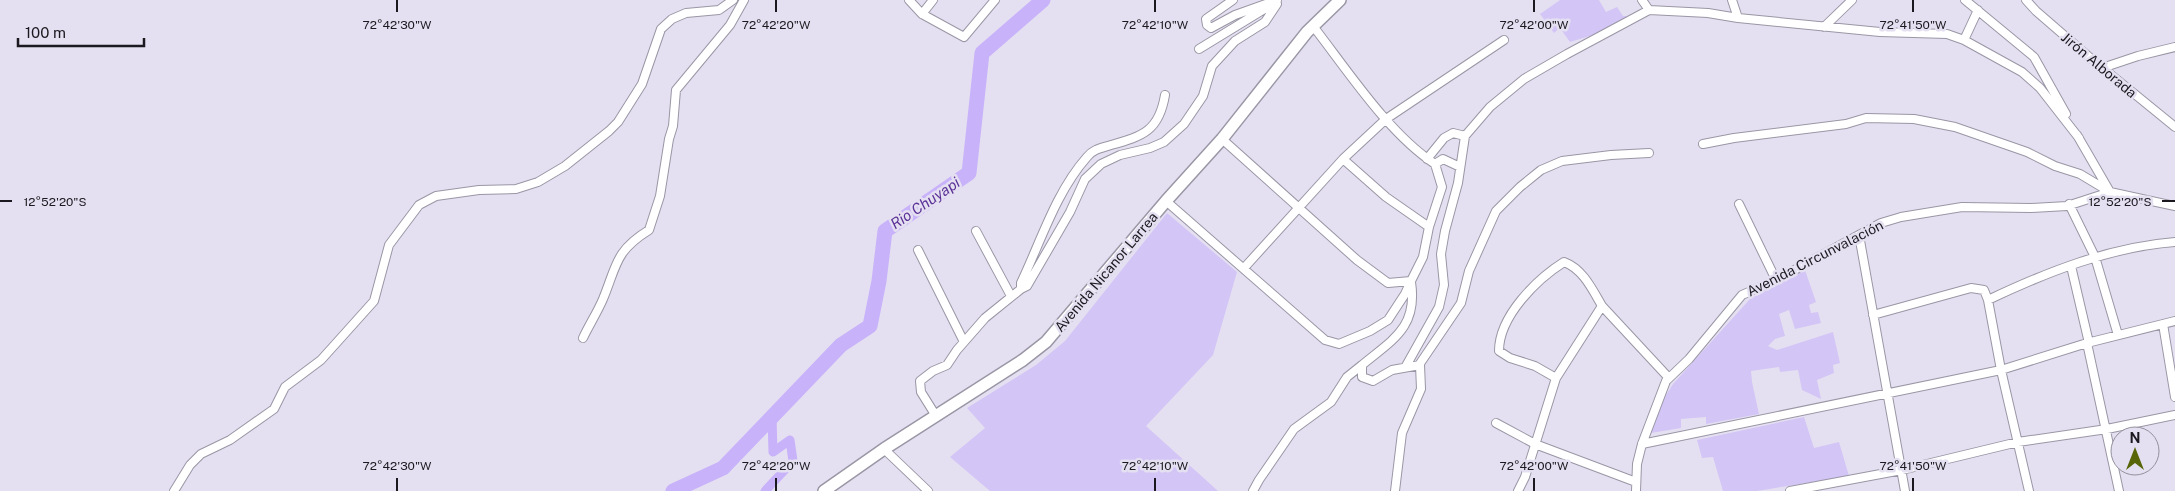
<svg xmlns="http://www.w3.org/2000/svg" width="2175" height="491" font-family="'Public Sans',sans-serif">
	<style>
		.green { fill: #d3c5f6 }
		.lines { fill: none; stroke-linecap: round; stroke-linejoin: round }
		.canal { stroke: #c8b2fa; stroke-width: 9 }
		.river { stroke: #c8b2fa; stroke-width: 15 }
		.street-casing { stroke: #9a96a5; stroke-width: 10 }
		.secondary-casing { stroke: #9a96a5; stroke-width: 14 }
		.street { stroke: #fff; stroke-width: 8 }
		.secondary { stroke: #fff; stroke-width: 11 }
		.ticks { fill: none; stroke: #1b191f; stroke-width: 2 }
		.labels { text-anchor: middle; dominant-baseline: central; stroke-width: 5; stroke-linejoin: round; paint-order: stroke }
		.street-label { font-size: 14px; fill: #1b191f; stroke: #e5e0f1 }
		.water-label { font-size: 15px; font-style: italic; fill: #5b3298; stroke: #e5e0f1 }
		.ticks-label { font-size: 12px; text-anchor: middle; fill: #1b191f; stroke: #e5e0f1; stroke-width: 5; stroke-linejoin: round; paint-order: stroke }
	</style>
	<rect width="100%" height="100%" fill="#e5e0f1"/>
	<!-- green -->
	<path class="green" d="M1560,0H1599L1606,12L1617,7L1623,16H1633L1603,32L1570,42L1560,28L1554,33L1540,14Z
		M1167,213L1237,272L1213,355L1146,426L1218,491H990L950,457L985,428L967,408L1036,365L1065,341Z
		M1805,270L1816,302L1809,305L1811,313L1818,312L1821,323L1795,329L1789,310L1779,314L1785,336L1775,339L1768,346L1777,350L1833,332L1840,363L1833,365L1834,373L1817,380L1821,399L1802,390L1798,370L1780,372L1779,367L1751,371L1752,382L1759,414L1706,424V417L1681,419V428L1651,433L1659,406L1673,384L1750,299Z
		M1804,417L1814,448L1839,442L1849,476L1757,491H1723L1713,457L1702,458L1697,440Z"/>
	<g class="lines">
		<!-- canal -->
		<path class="canal" d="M765,491L793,461L790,440L773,452L772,417"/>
		<!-- river -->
		<path class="river" d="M673,491L723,468L841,345L870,326L879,281L885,231L969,173L982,53L1043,0"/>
		<defs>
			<path id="street" d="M909,0L922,14L933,0
				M1233,0L1206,19L1207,25L1211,28L1235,15L1277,0
				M1642,0L1649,10
				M1732,0L1738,18
				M1965,0L2034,57L2066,114
				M2026,0L2036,11L2088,56L2175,127
				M922,14L964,37L995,0
				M1313,26C1348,71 1388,133 1435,164L1443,159L1460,167
				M1824,27L1852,0
				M1964,40L1978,10
				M1199,49L1266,8
				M2102,68L2138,56L2175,47
				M1222,139L1357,260L1388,283L1411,281L1423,257L1429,227L1442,187L1435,164
				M1703,144L1734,138L1846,124L1866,118L1914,119L1955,127L2027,152L2055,166L2080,174L2110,192L2175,206
				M1343,159L1386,197L1429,227
				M1427,159L1444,138L1453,133L1465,136
				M1166,201L1325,340L1339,344L1370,331L1388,320L1405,294L1411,281
				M1739,204L1776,280
				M2069,204L2095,257L2118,335
				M976,231L1011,296
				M1859,235L1905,491
				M918,250L964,342
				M2071,266L2089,343
				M1244,268L1343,159L1386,119L1504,40
				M1021,289L1027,286L1070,212L1085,179L1101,164L1120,155L1150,148L1164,142L1184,124L1203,96L1212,66L1235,41L1265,22L1277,4L1276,1
				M1988,300C2047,272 2110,247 2175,242
				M1602,306L1668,377
				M1873,315L1971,288L1984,290L1988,300L2001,370L2029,491
				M2163,324L2175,397
				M583,338C589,325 597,313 603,299C617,265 615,251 649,230L660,196L669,139L673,126L676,90L730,25L744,0
				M2087,343L2119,491
				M1419,365L1461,303L1469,271L1496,211L1520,187L1541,170L1562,161L1611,155L1649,153
				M1406,366L1439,307L1444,285L1441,254L1445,231L1458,183L1465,136L1490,107L1524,79L1567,54L1649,10L1708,13L1738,18L1880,32L1947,34L1964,40L2022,72L2040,88L2079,138
				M936,416L921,392L920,381L933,371L947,365L957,350L985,318L1021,289V283C1041,241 1056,192 1087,157C1093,149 1102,148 1111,145C1143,136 1159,131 1165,95
				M1496,423L1535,444L1636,482
				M1642,444L2001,370L2087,343L2175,321
				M884,449L928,491
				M174,491L190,465L201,454L230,440L274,409L285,387L321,360L374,301L389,245L419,205L436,196L479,190L516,189L538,182L565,166L609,131L618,122L642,84L661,29L672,19L686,13L719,10L733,0
				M1253,491L1259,480L1294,429L1331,402L1347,377L1362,365
				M1395,491L1402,433L1421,389L1420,365L1392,370L1373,381L1362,377V365C1392,340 1418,328 1411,282
				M1518,491L1525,477L1556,378L1602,306C1592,289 1583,269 1564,262C1537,279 1499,316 1499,351L1510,358L1535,366L1556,378
				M1636,491L1637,464L1642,444L1666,381L1689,359L1742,295L1776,280L1881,223L1901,217L1962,207L2031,208L2067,206L2110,192L2077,135
				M1790,491L1902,470L2018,442L2107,429L2175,415"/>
			<path id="secondary" d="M824,491L884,449L1023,360L1046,342L1166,201L1222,139L1307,32L1340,0"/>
		</defs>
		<!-- street casing -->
		<use href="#street" class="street-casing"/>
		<!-- secondary casing -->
		<use href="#secondary" class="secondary-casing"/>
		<!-- street -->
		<use href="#street" class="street"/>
		<!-- secondary -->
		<use href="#secondary" class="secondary"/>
	</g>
	<!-- ticks -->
	<path class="ticks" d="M397,0V12M776,0V12M1155,0V12M1534,0V12M1913,0V12M0,201H12M2162,201H2175M397,478V491M776,478V491M1155,478V491M1534,478V491M1913,478V491"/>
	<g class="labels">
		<!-- street labels -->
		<g class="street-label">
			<text transform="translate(2099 65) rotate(40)">Jirón Alborada</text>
			<text transform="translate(1815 258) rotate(-27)">Avenida Circunvalación</text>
			<text transform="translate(1106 272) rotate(-50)">Avenida Nicanor Larrea</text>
		</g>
		<!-- water labels -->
		<g class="water-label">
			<text transform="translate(925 203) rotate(-34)">Rio Chuyapi</text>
		</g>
	</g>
	<g class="ticks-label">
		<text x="397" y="29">72°42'30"W</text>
		<text x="776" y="29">72°42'20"W</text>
		<text x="1155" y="29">72°42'10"W</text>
		<text x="1534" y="29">72°42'00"W</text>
		<text x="1913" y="29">72°41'50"W</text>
		<text x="55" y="206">12°52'20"S</text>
		<text x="2120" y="206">12°52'20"S</text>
		<text x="397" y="470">72°42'30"W</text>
		<text x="776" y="470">72°42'20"W</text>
		<text x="1155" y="470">72°42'10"W</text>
		<text x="1534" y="470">72°42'00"W</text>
		<text x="1913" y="470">72°41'50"W</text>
	</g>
	<!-- north arrow -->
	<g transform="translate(2135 451)"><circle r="24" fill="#e5e0f1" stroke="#94909d"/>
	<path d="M0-4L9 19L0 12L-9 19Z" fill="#596509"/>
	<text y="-8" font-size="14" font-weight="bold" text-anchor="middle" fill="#1b191f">N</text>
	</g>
	<!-- scale -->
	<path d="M18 38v8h126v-8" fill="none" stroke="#1b191f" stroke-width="2.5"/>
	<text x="25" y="38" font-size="15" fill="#1b191f" stroke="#e5e0f1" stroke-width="4" paint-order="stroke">100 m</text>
</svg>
